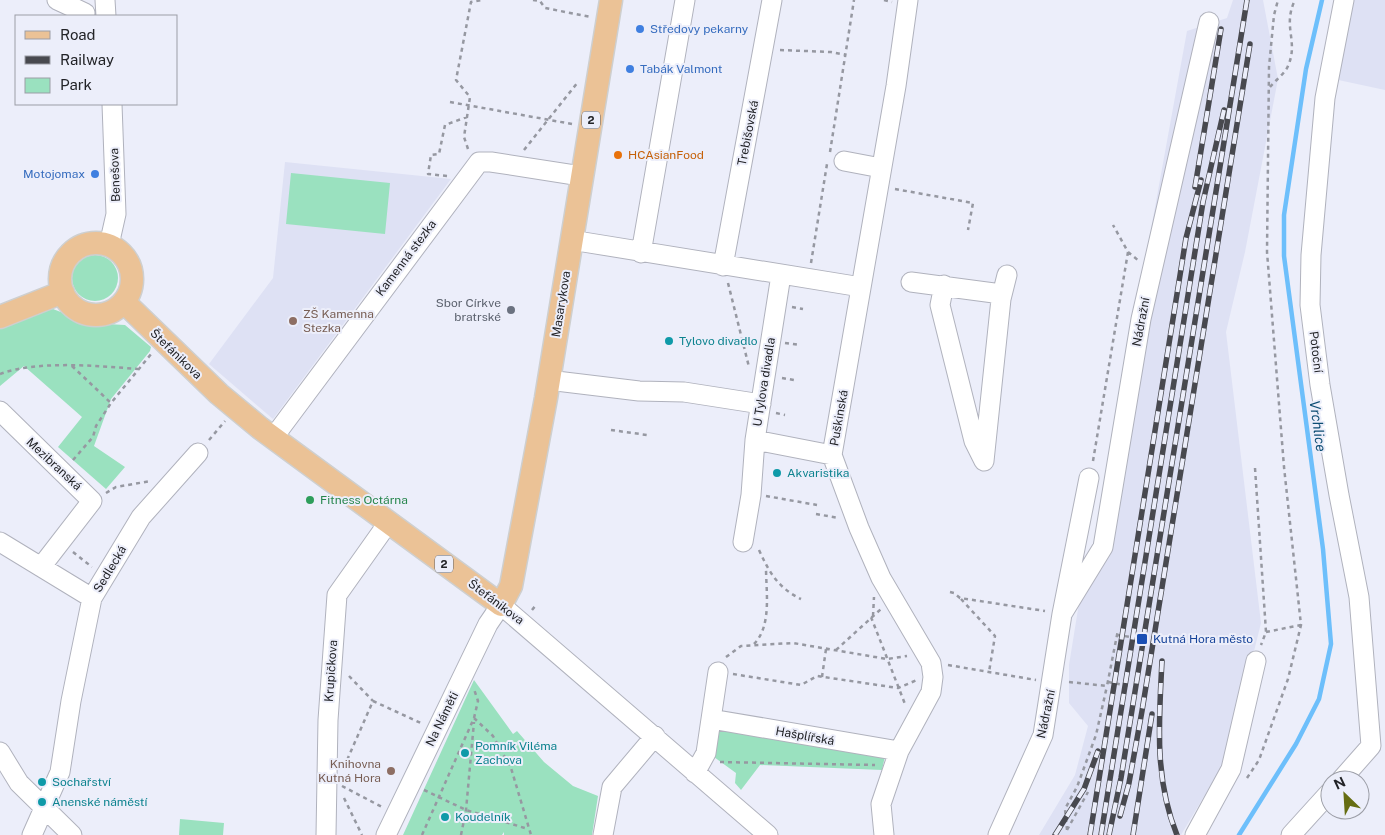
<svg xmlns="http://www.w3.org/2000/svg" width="1385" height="835" font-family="'Public Sans',sans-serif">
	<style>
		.built { fill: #dee1f4 }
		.green { fill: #9ae1bf }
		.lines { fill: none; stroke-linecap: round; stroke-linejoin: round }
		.stream { stroke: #6dbffb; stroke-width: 4.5 }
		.minor-casing { stroke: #b0b2bd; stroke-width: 21 }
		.major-casing { stroke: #cecfcf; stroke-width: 25 }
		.path { stroke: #9698a1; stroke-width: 2.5; stroke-dasharray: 4 4; stroke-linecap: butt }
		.minor { stroke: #fff; stroke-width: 19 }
		.major { stroke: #ebc296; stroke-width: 22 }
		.rail-casing { stroke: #48494f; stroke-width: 5.5 }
		.rail { stroke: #eceefa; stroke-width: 4; stroke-dasharray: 11; stroke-linecap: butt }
		.shop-dot { fill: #3f7fe0; stroke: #eceefa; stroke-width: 2 }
		.food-dot { fill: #e8710a; stroke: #eceefa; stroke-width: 2 }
		.worship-dot { fill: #6b7280; stroke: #eceefa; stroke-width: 2 }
		.education-dot { fill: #8d6e63; stroke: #eceefa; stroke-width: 2 }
		.culture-dot { fill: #0f9aa8; stroke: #eceefa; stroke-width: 2 }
		.leisure-dot { fill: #2e9e5b; stroke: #eceefa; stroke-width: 2 }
		.transit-dot { fill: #1a4fb4; stroke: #eceefa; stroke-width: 2 }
		.labels { text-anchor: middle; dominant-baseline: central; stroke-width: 4; stroke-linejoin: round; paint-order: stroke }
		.shield { fill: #eceefa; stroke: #5f6066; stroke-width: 1 }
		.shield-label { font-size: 11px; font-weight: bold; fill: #222327 }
		.shop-label { font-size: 12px; fill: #366cbe; stroke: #eceefa; text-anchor: start }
		.street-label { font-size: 12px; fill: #222327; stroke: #eceefa }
		.food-label { font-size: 12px; fill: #c56008; stroke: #eceefa; text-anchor: start }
		.worship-label { font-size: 12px; fill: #5b616d; stroke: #eceefa; text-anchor: end }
		.education-label { font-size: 12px; fill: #785e54; stroke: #eceefa; text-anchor: start }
		.culture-label { font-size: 12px; fill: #0d838f; stroke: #eceefa; text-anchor: start }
		.leisure-label { font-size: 12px; fill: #27864d; stroke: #eceefa; text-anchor: start }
		.transit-label { font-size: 12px; fill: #164399; stroke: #eceefa; text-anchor: start }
		.water-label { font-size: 14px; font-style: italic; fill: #0b4c73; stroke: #eceefa }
	</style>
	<rect width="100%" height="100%" fill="#eceefa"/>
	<!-- built -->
	<path class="built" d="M1233,0H1263L1278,79L1245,252L1226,332L1261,623L1228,756L1181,835H1039L1075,775L1088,726L1069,703V665L1079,603L1096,532L1187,31L1227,18Z
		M1349,0H1385V90L1329,78Z
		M285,162L451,179L273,419L209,364L273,278Z"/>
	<!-- green -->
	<path class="green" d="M291,173L390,183L385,234L286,224Z
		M72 278a23 23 0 1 1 46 0a23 23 0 1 1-46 0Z
		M53,309L89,323L125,325L151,347L150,351L111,399L94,446L125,467L106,489L58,447L82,417L24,366L0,386V324Z
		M474,680L513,734L517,731L544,762L573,786L598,796L592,835H504V832L502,835H403Z
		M719,730L885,756L882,770L760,765L741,790L735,783L736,773L714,757Z
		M180,819L224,823L223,835H179Z"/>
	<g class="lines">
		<!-- stream -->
		<path class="stream" d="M1239,835L1296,744L1319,699L1331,644L1323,549L1284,256V215L1306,69L1322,0"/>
		<defs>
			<path id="minor" d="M57,0L85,13
				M105,0L106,16
				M844,161L881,168
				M571,240L861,287
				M109,245L116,214L112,104
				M641,253L685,0
				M723,266L772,0
				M911,282L994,293L1001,299L984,461
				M944,285L940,305L974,441L984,461
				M1001,299L1007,275
				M548,380L639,391L684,392L761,404
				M0,411L92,501L41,567
				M273,438L479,162H491L581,176
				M755,440L832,455
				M0,542L92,598
				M743,542L751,495L755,440L781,275
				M1062,614L1103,547L1141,319L1209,22
				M711,719L899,751
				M0,752L19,783L72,835
				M695,773L706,753L718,672
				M1341,780L1371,746L1359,597L1339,495L1320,385L1310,305L1311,255L1325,98L1344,0
				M32,835L60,772L71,701L92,598L141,517L198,453
				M326,835L328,720L337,595L388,523
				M386,835L488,624L501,605L768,835
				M603,835L612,787L655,736
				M884,835L881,804L899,751L931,692L933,677L931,663L881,578L859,528L832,455L896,86L908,0
				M998,835L1043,735L1062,614L1089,478
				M1195,835L1231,769L1256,661
				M1291,835L1330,792"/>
			<path id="major" d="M60 279a36 36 0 1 1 72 0a36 36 0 1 1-72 0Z
				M124,302L219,394L260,428L501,605L511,586L546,398L611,0
				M0,317L63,292"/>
		</defs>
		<!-- minor casing -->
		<use href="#minor" class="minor-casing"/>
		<!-- major casing -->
		<use href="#major" class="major-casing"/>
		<!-- path -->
		<path class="path" d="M533,0L540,1L545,8L591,17
			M884,0L892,2
			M780,50L831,52L846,55
			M1270,87C1276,80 1285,73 1288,66C1299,41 1282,27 1295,0
			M450,102L572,124
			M468,149L464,137L470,97L456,80L471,2L482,0
			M524,150L578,82
			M830,152L854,0
			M447,176L428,174L431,155L439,154L445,125L467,117
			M895,189L973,203L968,230
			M1128,252L1139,261
			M811,263L827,164
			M728,283L749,367
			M792,307L803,309
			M785,343L800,345
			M72,366L111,403
			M0,374C38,360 97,366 138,369
			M782,378L794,380
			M776,413L785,415
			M611,430L647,435
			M209,440L225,421
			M73,460L93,437L96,426L111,403L152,353
			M1093,461L1128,252L1113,225
			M1255,468L1266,632L1261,645
			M106,493L116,487L151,481
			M766,496L817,505
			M816,514L839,518
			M759,550C769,572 778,588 801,599
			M73,552L92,567
			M950,592L954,593L960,598L1045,611
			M961,599L995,636L989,672
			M532,610L536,605
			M873,616L874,597
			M871,617L905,704
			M1266,632L1301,625
			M1117,635L1138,638
			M754,644C772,626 766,591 766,568
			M836,650L881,609
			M726,657L741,646L793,643L887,659L907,656
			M948,665L1036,680
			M733,674L801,685L817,676L898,688L917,680
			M349,676L373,701
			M822,677L826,649
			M1069,682L1107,686L1118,630
			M1108,682L1130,686
			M474,718L493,736L511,768L531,835
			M720,762L875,765
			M344,767L373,701L423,724
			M1247,778L1259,760L1288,679L1301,625L1284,467L1267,252L1269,67L1274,15L1278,0
			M342,786L382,807
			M424,790L466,810L528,829
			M344,798L362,835
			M1067,830L1065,809L1077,787L1096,735L1107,686
			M1067,830L1088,792
			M422,835L474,718L478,701L474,689
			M461,835L466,810L474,722"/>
		<!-- minor -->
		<use href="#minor" class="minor"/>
		<!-- major -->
		<use href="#major" class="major"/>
		<defs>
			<path id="rail" d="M1195,187L1221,29
				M1162,661C1159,720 1154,779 1177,835
				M1120,816L1129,783L1142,711L1250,44
				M1055,835L1084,789L1098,751
				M1090,835L1186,238L1201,180
				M1101,835L1203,202L1224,110
				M1109,835L1121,778L1247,0
				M1133,835L1152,714"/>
		</defs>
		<!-- rail casing -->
		<use href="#rail" class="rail-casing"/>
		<!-- rail -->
		<use href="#rail" class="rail"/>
	</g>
	<!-- markers -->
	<g class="shop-dot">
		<circle cx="640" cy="29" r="5"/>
		<circle cx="630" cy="69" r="5"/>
		<circle cx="95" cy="174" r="5"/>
	</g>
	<circle class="food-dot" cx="618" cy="155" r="5"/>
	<circle class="worship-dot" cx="511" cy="310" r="5"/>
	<g class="education-dot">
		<circle cx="293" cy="321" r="5"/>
		<circle cx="391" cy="771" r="5"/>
	</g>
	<g class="culture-dot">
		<circle cx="669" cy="341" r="5"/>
		<circle cx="777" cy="473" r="5"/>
		<circle cx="465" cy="753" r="5"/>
		<circle cx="42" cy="782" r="5"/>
		<circle cx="42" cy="802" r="5"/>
		<circle cx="445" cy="817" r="5"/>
	</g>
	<circle class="leisure-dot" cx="310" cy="500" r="5"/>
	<rect class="transit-dot" x="1136" y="633" width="12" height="12" rx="2.5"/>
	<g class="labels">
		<!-- shield labels -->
		<g class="shield">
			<rect x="582" y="111.5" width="18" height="17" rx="4"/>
			<rect x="435" y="555.5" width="18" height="17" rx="4"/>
		</g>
		<g class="shield-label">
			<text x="591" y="120">2</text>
			<text x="444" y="564">2</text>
		</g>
		<!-- shop labels -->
		<g class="shop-label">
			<text x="650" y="29">Středovy pekarny</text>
			<text x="640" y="69">Tabák Valmont</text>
			<text x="85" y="174" text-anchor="end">Motojomax</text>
		</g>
		<!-- street labels -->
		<g class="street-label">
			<text transform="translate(748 133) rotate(-79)">Trebišovská</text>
			<text transform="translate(115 175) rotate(-92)">Benešova</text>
			<text transform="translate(406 258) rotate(-53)">Kamenná stezka</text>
			<text transform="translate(561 304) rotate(-81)">Masarykova</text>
			<text transform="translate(1141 322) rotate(-79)">Nádražní</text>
			<text transform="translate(1316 352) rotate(83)">Potoční</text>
			<text transform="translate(176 354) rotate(44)">Štefánikova</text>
			<text transform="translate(764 382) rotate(-81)">U Tylova divadla</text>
			<text transform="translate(839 418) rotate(-80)">Puškinská</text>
			<text transform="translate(54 464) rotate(43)">Mezibranská</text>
			<text transform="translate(110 569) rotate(-59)">Sedlecká</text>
			<text transform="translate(496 602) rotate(37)">Štefánikova</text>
			<text transform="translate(331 671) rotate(-86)">Krupičkova</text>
			<text transform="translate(1046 714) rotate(-78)">Nádražní</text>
			<text transform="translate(442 719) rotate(-64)">Na Náměti</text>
			<text transform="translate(805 736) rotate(10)">Hašplířská</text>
		</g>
		<!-- food labels -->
		<g class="food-label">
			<text x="628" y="155">HCAsianFood</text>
		</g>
		<!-- worship labels -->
		<g class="worship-label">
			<text x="501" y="303">Sbor Církve<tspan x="501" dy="14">bratrské</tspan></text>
		</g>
		<!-- education labels -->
		<g class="education-label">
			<text x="303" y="314">ZŠ Kamenna<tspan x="303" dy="14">Stezka</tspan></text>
			<text x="381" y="764" text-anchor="end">Knihovna<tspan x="381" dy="14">Kutná Hora</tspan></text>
		</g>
		<!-- culture labels -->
		<g class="culture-label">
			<text x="679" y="341">Tylovo divadlo</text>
			<text x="787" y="473">Akvaristika</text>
			<text x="475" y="746">Pomník Viléma<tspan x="475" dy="14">Zachova</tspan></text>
			<text x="52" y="782">Sochařství</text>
			<text x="52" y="802">Anenské náměstí</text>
			<text x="455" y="817">Koudelník</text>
		</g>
		<!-- leisure labels -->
		<g class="leisure-label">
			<text x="320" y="500">Fitness Octárna</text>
		</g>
		<!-- transit labels -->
		<g class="transit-label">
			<text x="1153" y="639">Kutná Hora město</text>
		</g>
		<!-- water labels -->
		<g class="water-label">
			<text transform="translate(1318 426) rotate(82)">Vrchlice</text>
		</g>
	</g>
	<!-- legend -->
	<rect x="15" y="15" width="162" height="90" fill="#eceefa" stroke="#9b9da6"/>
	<rect x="25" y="31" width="25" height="8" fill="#ebc296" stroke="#9b9da6"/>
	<text x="60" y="40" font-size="15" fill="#222327">Road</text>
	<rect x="25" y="56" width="25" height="8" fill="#48494f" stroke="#9b9da6"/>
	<text x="60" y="65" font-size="15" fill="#222327">Railway</text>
	<rect x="25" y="78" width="25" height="15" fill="#9ae1bf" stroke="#9b9da6"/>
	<text x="60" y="90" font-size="15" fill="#222327">Park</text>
	<!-- north arrow -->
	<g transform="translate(1345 795) rotate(335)"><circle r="24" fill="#eceefa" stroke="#9b9da6"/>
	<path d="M0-4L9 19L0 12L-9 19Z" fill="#666d12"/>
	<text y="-8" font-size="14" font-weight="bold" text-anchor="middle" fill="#222327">N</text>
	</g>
</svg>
